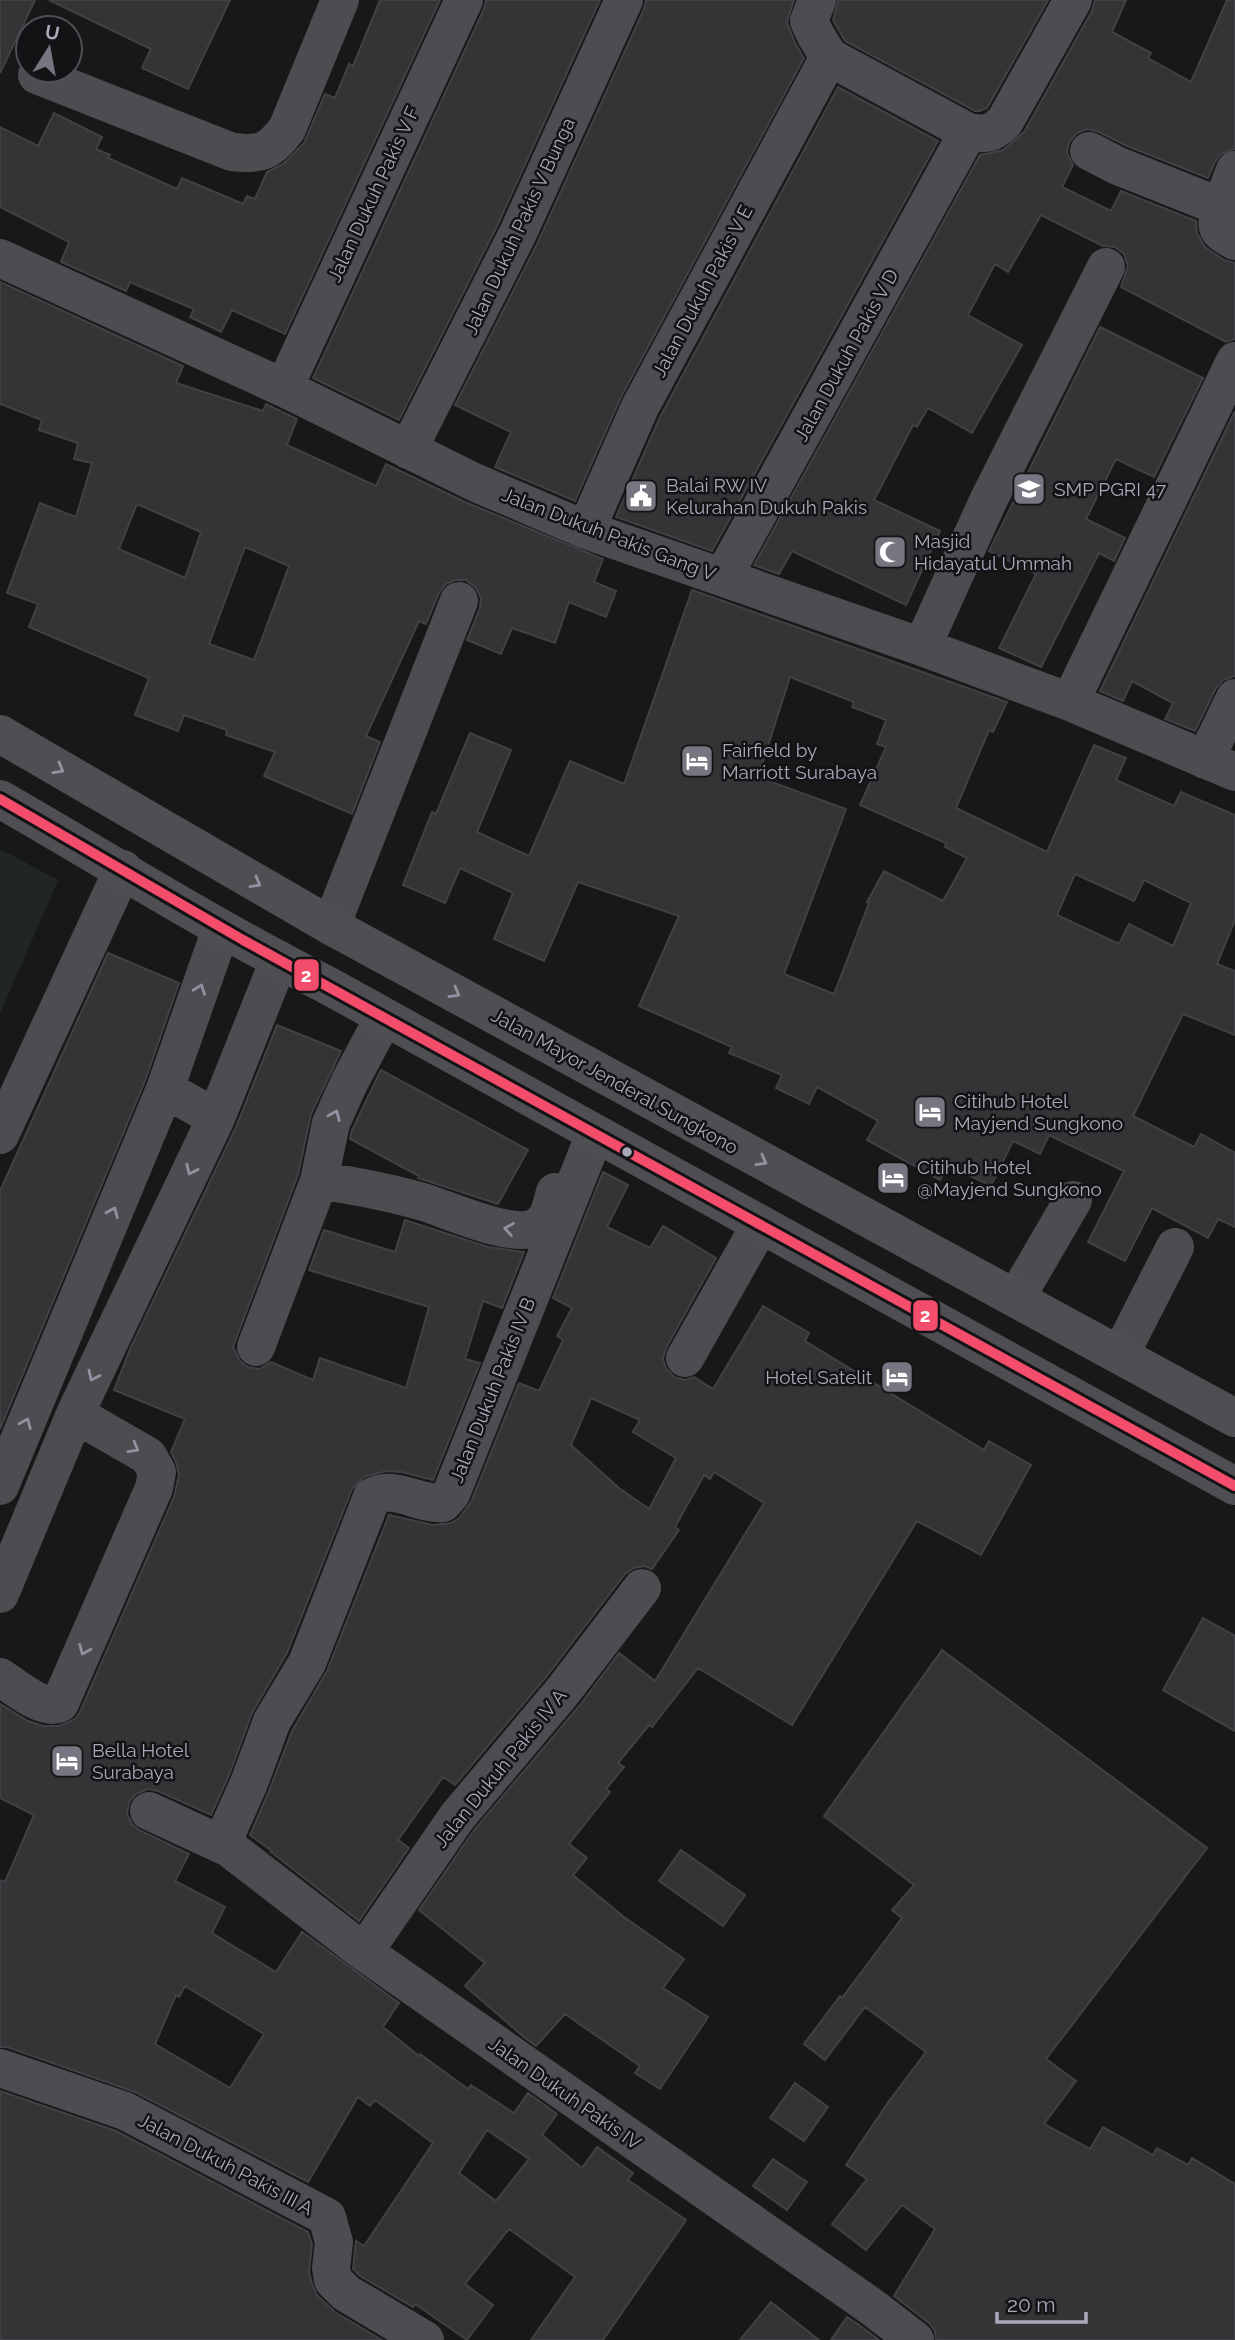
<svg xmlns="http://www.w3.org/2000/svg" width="1235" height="2340" font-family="Raleway,sans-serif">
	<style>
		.green { fill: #202722 }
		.building { fill: #343436; stroke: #414044; stroke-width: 2; fill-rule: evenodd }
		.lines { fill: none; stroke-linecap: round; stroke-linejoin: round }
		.minor { stroke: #4c4c51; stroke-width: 38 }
		.major { stroke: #4f4e53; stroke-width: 38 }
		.bus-1-casing { stroke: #131214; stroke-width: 16 }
		.bus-1 { stroke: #f44d6c; stroke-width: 10 }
		.oneway { stroke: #9292a0 }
		.oneway2 { stroke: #92919f }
		.bus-dot { fill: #a9a8b9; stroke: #131214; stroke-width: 2.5 }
		.labels { text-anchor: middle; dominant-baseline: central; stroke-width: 5; stroke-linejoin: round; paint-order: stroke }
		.street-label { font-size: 19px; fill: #a9a8b9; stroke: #131214 }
		.poi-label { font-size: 19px; fill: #a9a8b9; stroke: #131214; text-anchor: start }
		.line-badge { stroke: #131214; stroke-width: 2.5 }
		.badge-label { font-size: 19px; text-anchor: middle; font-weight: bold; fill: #fff }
	</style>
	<rect width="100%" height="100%" fill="#181818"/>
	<!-- green -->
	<path class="green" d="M0,849L58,880L0,1014Z"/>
	<!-- building -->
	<path class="building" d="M0,0H35L0,73Z
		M49,0H230L188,89L142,68L151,49Z
		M380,0H440L285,334L232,310L221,332L190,317L194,309L130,282L126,291L61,262L69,242L0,207V127L38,146L54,113L102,137L96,149L110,155L108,158L177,189L182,178L243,204L247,196L255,199L267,172L283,164L304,143L325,94L335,98L349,64L353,66Z
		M486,0H600L498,224L399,420L313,378L484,9Z
		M646,0H794L787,22L795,43L804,58L621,397L575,501L495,467L511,432L455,405L538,242L644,9Z
		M838,0H1048L987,108L980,111H975L845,41L833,20Z
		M1095,0H1126L1112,32L1151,53L1148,58L1191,82L1227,0H1235V149L1221,154L1215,162L1208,178L1127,146L1099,132L1087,129L1077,133L1069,142L1067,153L1073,165L1062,187L1111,211L1121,191L1196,221L1197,233L1205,247L1224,260L1235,263V339L1226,342L1121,287L1128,266L1124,254L1115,247L1103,246L1041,215L1008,272L995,264L968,315L1022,345L972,433L928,408L917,427L913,425L874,500L940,531L906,605L792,551L779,574L754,565L980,155L1003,150L1024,132L1092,11Z
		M838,87L938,141L712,551L616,517L660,417Z
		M0,282L183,366L176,383L263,411L266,404L297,419L287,445L376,486L386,464L465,502L603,559L594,582L616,591L606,617L569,602L555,643L512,628L501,654L467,640L480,608L481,598L476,588L466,580H455L446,584L439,593L426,624L419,621L366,736L380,742L352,814L264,776L275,752L226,735L227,730L184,715L178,731L135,715L149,678L29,627L38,604L7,593L40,503L76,517L92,463L74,459L78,443L39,430L42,420L0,404ZM137,504L201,532L185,578L119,549ZM245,547L289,566L254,660L209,644Z
		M1100,327L1203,378L1154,477L1116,459L1086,519L1125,538L1114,561L1099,553L1041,667L999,648L1036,574L989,551Z
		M1235,411V676L1223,680L1216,688L1195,731L1165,719L1173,703L1132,681L1123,701L1100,691Z
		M692,590L1007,702L993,732L989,730L956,808L1047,852L1094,745L1126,758L1116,780L1174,806L1181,792L1235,815V920L1217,964L1235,971V1035L1183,1014L1133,1116L1194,1147L1201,1134L1235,1153V1227L1218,1219L1208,1238L1152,1208L1125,1261L1088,1242L1124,1171L1049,1135L1040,1154L1013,1141L991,1186L949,1165L940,1180L867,1140L878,1121L817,1087L809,1104L776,1088L782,1075L729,1053L732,1047L639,1006L679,916L578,882L544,961L494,939L513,893L460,868L445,903L403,885L432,812L436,814L470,733L511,750L477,832L529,856L570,761L624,784ZM790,677L854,702L852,707L886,720L877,744L886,747L860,805L946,843L945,847L967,858L943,901L884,871L867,902L869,903L834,994L784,974L846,809L758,777ZM1075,874L1134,901L1144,880L1191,903L1173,946L1129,924L1119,944L1057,915Z
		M108,953L179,983L145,1081L0,1429V1191Z
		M277,1025L341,1051L311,1114L298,1175L236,1339L233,1347L240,1361L248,1367L259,1369L271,1362L313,1380L320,1358L406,1388L429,1307L309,1270L324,1230L395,1252L405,1220L488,1247L524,1252L502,1308L483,1301L465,1359L480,1363L433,1480L402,1472L386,1471L364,1477L352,1489L287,1653L252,1713L229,1775L211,1815L158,1791L148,1789L136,1794L129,1802L127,1814L132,1824L139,1830L189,1854L175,1881L225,1907L212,1933L276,1972L302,1932L399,2003L383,2027L419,2056L420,2054L468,2089L471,2085L514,2113L528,2093L557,2114L542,2135L582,2168L597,2147L633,2173L628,2180L686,2220L603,2340H531L575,2277L509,2229L465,2284L493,2305L467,2340L415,2304L413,2307L360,2276L353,2269L356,2241L364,2246L433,2143L375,2100L370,2106L358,2097L308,2182L135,2092L7,2047H0V1880L5,1882L34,1815L0,1798V1704L28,1721L43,1726H59L75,1719L80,1712L174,1497L179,1475L176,1462L171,1452L185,1419L114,1390L131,1347L236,1127ZM185,1986L264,2034L230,2088L155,2044L176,1995L179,1997ZM487,2130L529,2159L496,2201L459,2173Z
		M381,1070L528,1150L498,1204L418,1178L419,1176L350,1139L352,1130Z
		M603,1172L628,1185L607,1227L650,1248L663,1226L716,1258L666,1348L663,1359L666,1368L674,1377L685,1380L694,1377L713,1389L763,1306L809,1333L805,1341L984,1450L989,1441L1031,1465L981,1555L917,1521L792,1725L698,1668L652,1727L649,1725L618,1763L624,1767L606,1789L610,1792L569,1844L587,1858L573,1875L624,1917L684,1959L663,1988L708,2017L660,2089L635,2073L640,2066L565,2014L536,2046L525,2038L465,1986L485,1963L419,1910L474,1830L580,1705L619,1653L655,1681L764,1503L714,1472L710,1479L704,1475L675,1527L679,1530L652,1569L644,1566L634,1568L625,1574L546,1677L455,1785L443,1777L398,1840L409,1848L359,1921L271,1852L272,1851L250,1835L269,1791L292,1731L327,1671L389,1515L433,1525L451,1523L459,1518L471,1502L519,1383L539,1391L563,1340L557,1336L572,1308L553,1298ZM591,1398L640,1420L633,1432L676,1458L649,1509L619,1488L571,1445Z
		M1203,1618L1235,1636V1731L1163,1690Z
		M942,1650L1207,1848L1046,2059L1076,2081L1044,2124L1090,2149L1103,2127L1153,2155L1157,2148L1188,2165L1192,2158L1235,2184V2340H936L935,2331L929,2323L894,2296L935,2229L902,2205L866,2250L832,2224L867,2179L846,2165L889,2101L926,2052L865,2007L825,2060L804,2044L840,1996L842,1998L902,1918L892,1910L914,1885L824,1816Z
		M681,1850L745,1895L723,1926L659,1881Z
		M795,2083L828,2107L804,2141L770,2118Z
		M0,2091L116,2131L308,2232L312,2244L309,2272L312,2284L317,2295L335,2312L382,2340H0Z
		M773,2159L807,2182L787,2210L753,2186Z
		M771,2302L819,2340H740Z
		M847,2317L859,2325L879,2340H831Z"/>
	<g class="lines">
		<!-- minor -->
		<path class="minor" d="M817,0L809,21L815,34L829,57L968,132C985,135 993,134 1005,121L1073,0
			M37,75L232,152C262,155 269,152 287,129L340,0
			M1089,151L1118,166L1221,207C1215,229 1215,230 1235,241
			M1221,207L1235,170
			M0,258L284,388L474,482L586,530L922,647L1070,702L1235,772
			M284,388L464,0
			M408,450L518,233L624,0
			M586,530L640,407L829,57
			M723,577L968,132
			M922,647L988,501L1106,267
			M1070,702L1235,361
			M1205,760L1235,698
			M331,926L459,601
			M216,1118L279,960
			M595,1134L451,1494L443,1503C419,1505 393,1484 372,1497L307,1663L272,1721L249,1783L224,1839L229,1848L364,1952L872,2307L915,2340
			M0,1135L123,869
			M319,1181C353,1185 387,1192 420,1201C448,1209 508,1238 534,1228C549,1222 551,1206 555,1192
			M1016,1298L1073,1200
			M256,1347L319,1181L331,1123L349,1083L384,1017
			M1120,1355L1175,1247
			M685,1358L760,1225
			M0,1486L165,1089L221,929
			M0,1594L75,1414L216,1118L165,1089
			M0,1677C14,1686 44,1712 60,1703L154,1488L157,1472L148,1456L75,1414
			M149,1811L229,1848
			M364,1952L457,1817L563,1691L642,1588
			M0,2068L125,2111L327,2217L334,2242L331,2268L333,2280L346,2293L425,2340"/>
		<!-- major -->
		<path class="major" d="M0,734L331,926L1235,1418
			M0,799C108,861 214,928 325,984L1235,1486"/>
		<defs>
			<path id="bus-1" d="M0,799L243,940L1235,1486"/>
		</defs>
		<!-- bus-1 casing -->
		<use href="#bus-1" class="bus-1-casing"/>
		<!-- bus-1 -->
		<use href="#bus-1" class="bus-1"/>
	</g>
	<!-- one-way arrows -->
	<defs><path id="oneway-chevron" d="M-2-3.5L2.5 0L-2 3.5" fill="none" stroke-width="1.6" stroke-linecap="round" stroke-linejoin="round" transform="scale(1.75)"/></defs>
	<g class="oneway">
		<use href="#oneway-chevron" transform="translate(59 769) rotate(30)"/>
		<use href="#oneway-chevron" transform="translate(256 883) rotate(30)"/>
		<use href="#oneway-chevron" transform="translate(455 993) rotate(29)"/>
		<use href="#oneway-chevron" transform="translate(762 1161) rotate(29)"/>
	</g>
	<g class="oneway2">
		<use href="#oneway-chevron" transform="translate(200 989) rotate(-70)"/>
		<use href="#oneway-chevron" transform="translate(335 1115) rotate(-67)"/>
		<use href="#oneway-chevron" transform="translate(191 1170) rotate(115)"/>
		<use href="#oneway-chevron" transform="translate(113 1212) rotate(-67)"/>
		<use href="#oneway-chevron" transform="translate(509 1229) rotate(-171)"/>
		<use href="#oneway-chevron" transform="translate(93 1376) rotate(115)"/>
		<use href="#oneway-chevron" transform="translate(26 1423) rotate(-67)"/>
		<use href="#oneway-chevron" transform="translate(134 1448) rotate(30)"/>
		<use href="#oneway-chevron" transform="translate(84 1650) rotate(113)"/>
	</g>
	<!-- icons -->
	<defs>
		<symbol id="school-square" viewBox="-11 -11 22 22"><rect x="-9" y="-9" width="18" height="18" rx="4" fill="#767681" stroke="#131214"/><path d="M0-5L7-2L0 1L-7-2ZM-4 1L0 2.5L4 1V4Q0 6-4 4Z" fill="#fff"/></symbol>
		<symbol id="civic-square" viewBox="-11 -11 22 22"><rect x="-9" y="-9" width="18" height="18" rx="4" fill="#767681" stroke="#131214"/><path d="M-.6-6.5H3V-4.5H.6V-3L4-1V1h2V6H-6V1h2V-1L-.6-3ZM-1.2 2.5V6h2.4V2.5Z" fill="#fff"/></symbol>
		<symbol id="mosque-square" viewBox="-11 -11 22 22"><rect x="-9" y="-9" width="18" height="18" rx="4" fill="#767681" stroke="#131214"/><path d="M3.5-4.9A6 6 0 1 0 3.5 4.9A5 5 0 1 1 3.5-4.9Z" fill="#fff"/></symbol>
		<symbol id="hotel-square" viewBox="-11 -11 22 22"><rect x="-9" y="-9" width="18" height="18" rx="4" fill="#767681" stroke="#131214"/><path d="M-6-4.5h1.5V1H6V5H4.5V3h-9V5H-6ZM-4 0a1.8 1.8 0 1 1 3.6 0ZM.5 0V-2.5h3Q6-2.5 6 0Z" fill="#fff"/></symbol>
	</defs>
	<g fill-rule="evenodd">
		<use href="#school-square" x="1010" y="470" width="38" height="38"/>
		<use href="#civic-square" x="622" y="477" width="38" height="38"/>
		<use href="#mosque-square" x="871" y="533" width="38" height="38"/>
		<use href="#hotel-square" x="678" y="742" width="38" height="38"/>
		<use href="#hotel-square" x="911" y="1093" width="38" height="38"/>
		<use href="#hotel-square" x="874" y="1159" width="38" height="38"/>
		<use href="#hotel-square" x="878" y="1358" width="38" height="38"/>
		<use href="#hotel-square" x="48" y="1742" width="38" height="38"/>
	</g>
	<!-- markers -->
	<circle class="bus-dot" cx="627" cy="1152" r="6"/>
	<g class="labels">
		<!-- street labels -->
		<g class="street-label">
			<text transform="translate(373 194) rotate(-65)">Jalan Dukuh Pakis V F</text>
			<text transform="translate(519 226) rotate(-65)">Jalan Dukuh Pakis V Bunga</text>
			<text transform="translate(702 291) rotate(-62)">Jalan Dukuh Pakis V E</text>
			<text transform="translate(846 355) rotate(-61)">Jalan Dukuh Pakis V D</text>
			<text transform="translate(609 534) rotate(21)">Jalan Dukuh Pakis Gang V</text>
			<text transform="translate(615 1081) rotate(29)">Jalan Mayor Jenderal Sungkono</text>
			<text transform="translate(492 1390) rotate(-68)">Jalan Dukuh Pakis IV B</text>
			<text transform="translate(500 1768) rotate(-51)">Jalan Dukuh Pakis IV A</text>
			<text transform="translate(565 2093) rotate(35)">Jalan Dukuh Pakis IV</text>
			<text transform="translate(226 2164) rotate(28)">Jalan Dukuh Pakis III A</text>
		</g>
		<!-- poi labels -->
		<g class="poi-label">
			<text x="666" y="485">Balai RW IV<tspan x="666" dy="22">Kelurahan Dukuh Pakis</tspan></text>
			<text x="1054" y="489">SMP PGRI 47</text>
			<text x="914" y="541">Masjid<tspan x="914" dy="22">Hidayatul Ummah</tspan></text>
			<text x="722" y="750">Fairfield by<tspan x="722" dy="22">Marriott Surabaya</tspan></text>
			<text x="954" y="1101">Citihub Hotel<tspan x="954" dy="22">Mayjend Sungkono</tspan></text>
			<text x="917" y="1167">Citihub Hotel<tspan x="917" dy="22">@Mayjend Sungkono</tspan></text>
			<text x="872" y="1377" text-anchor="end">Hotel Satelit</text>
			<text x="92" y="1750">Bella Hotel<tspan x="92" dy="22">Surabaya</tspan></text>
		</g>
	</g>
	<g class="line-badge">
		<rect x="293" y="958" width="27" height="34" rx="7" fill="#f44d6c"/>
		<rect x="912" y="1299" width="27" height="33" rx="7" fill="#f44d6c"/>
	</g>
	<g class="badge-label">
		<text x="306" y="982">2</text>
		<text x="925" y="1322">2</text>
	</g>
	<!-- north arrow -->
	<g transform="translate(49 49) rotate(11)"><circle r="33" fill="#131214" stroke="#4f4e56" stroke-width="2"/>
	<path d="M0-5L12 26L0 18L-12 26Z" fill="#767681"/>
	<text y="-10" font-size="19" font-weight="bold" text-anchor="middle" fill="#a9a8b9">U</text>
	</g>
	<!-- scale -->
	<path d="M997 2312v10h89v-10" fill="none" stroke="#a9a8b9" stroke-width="3.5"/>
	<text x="1007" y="2312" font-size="21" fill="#a9a8b9" stroke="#131214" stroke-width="5" paint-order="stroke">20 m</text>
</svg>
